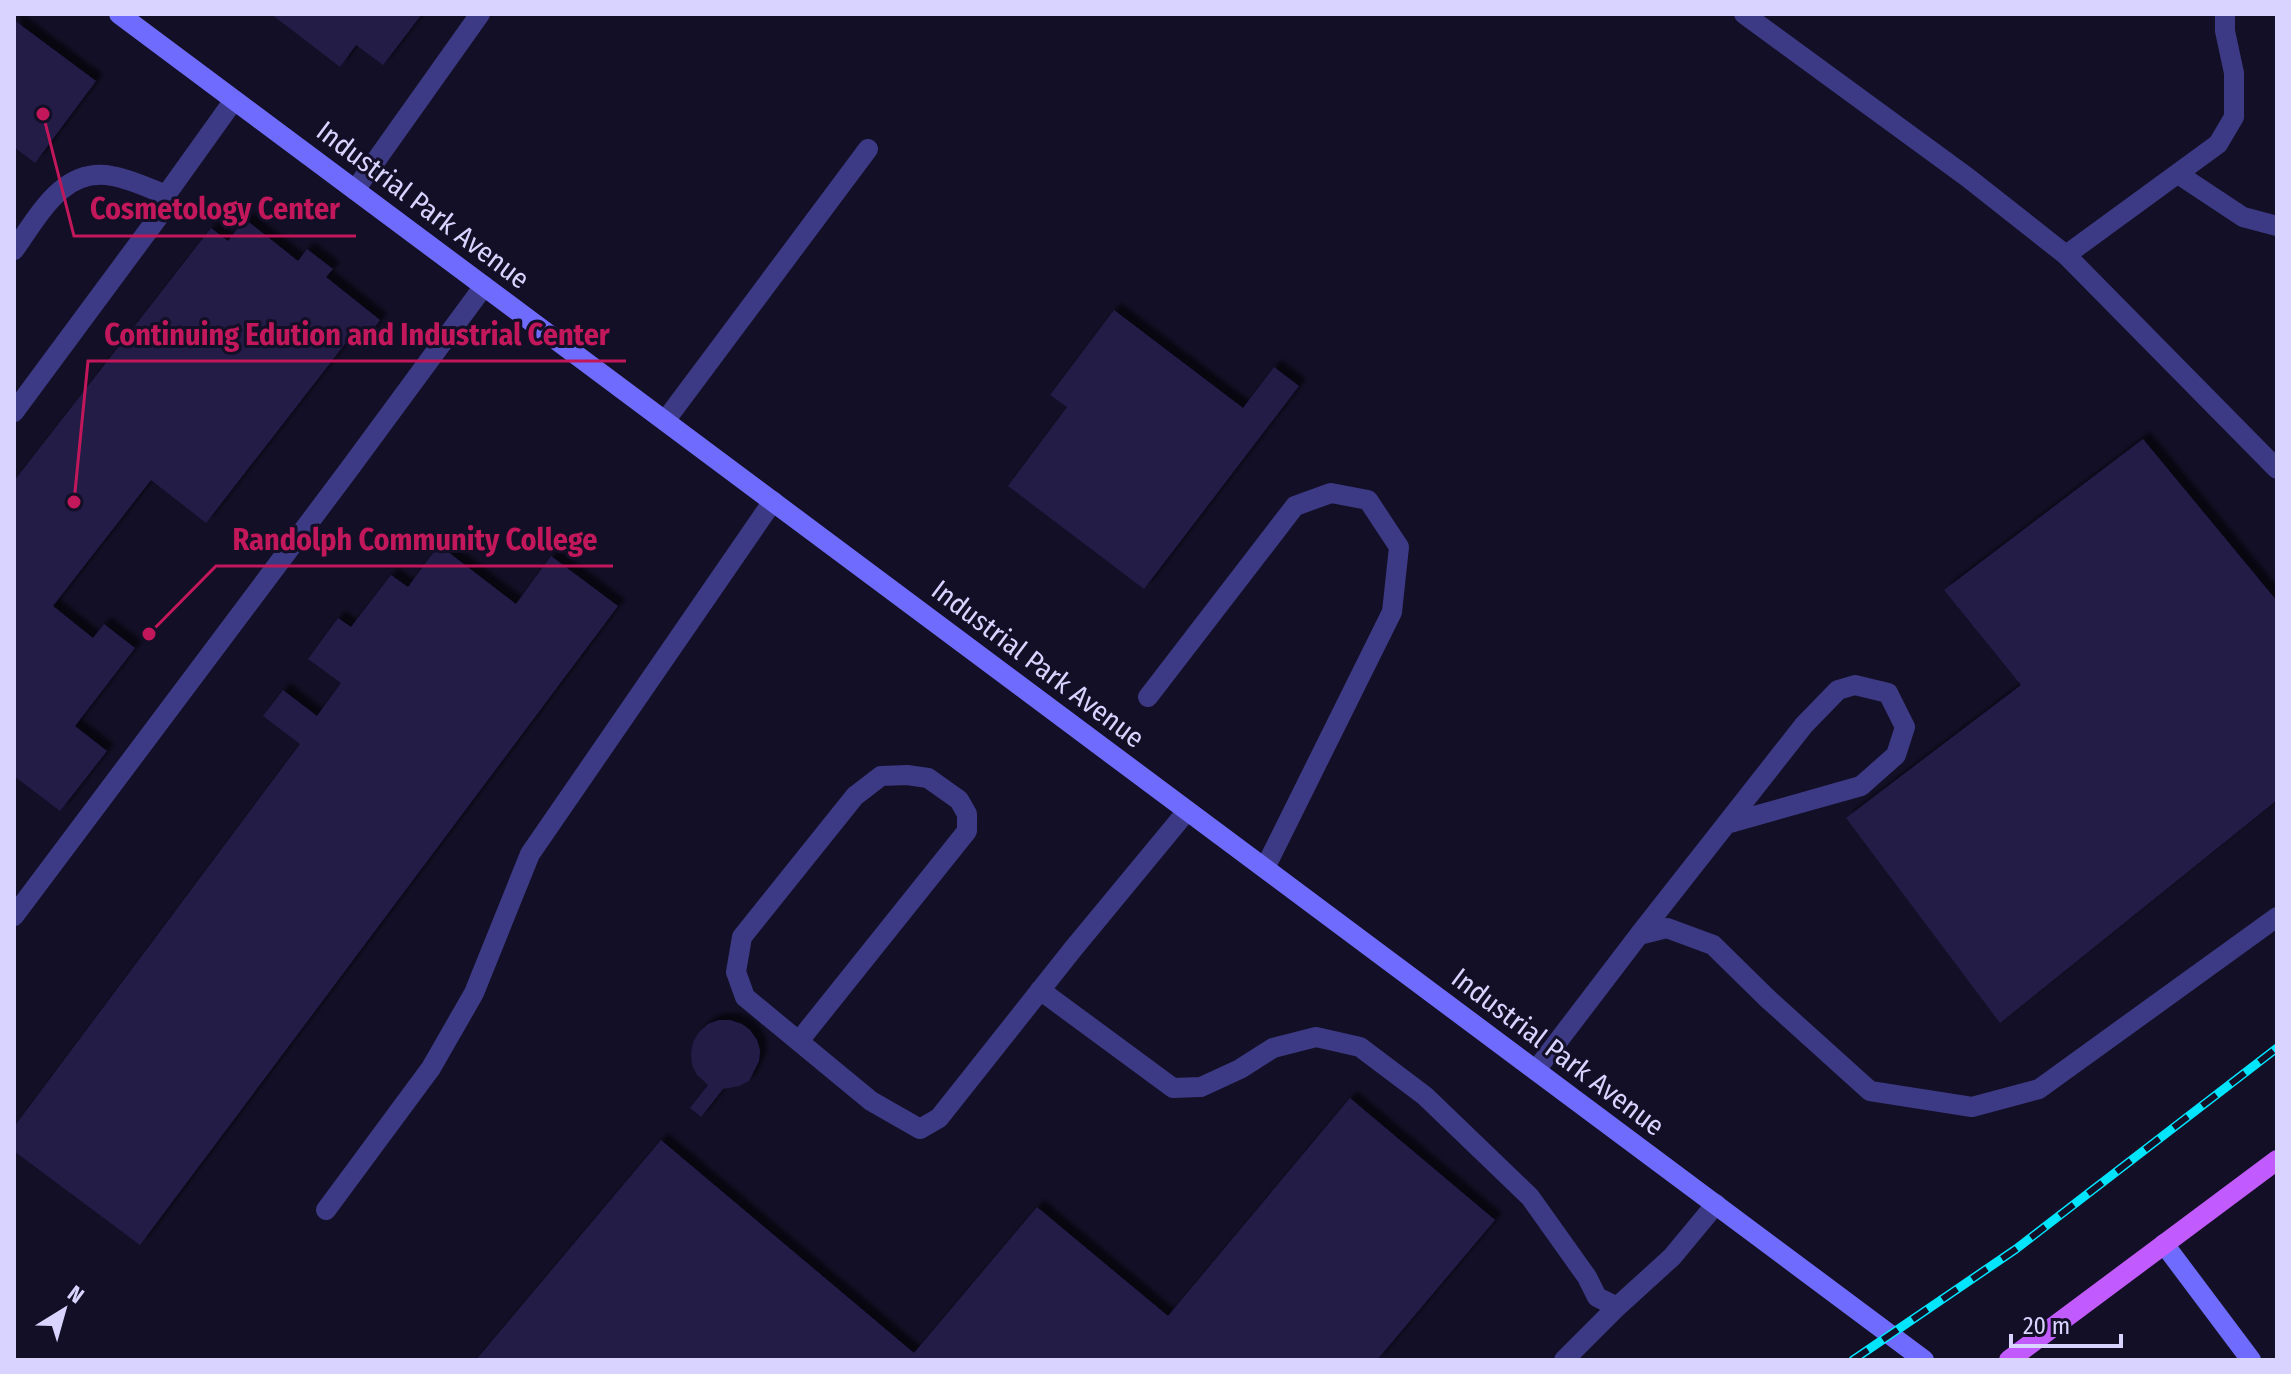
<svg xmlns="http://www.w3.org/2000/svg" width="2291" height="1374" font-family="'Fira Sans Condensed',sans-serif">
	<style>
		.building { fill: #241b47; filter: url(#shadow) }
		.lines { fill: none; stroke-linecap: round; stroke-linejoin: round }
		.lane { stroke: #3d3a85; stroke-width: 20 }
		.street { stroke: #3d3a85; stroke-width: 20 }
		.secondary { stroke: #6f6bff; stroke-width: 20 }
		.primary { stroke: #c25bff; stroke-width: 20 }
		.rail-casing { stroke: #00e5ff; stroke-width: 9 }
		.rail { stroke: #130f26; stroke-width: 6; stroke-dasharray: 18; stroke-linecap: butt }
		.labels { text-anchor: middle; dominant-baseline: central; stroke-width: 6; stroke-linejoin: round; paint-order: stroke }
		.street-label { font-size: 28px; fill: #d9d4ff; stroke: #130f26 }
		.leader { fill: none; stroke: #c2185b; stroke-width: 3 }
		.callout-dot { fill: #c2185b; stroke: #130f26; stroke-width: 3 }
		.callout-label { font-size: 30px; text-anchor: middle; font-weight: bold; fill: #c2185b; stroke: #130f26; stroke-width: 6; stroke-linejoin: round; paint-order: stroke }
	</style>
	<defs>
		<filter id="shadow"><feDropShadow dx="7" dy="-7" stdDeviation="2" flood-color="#0009"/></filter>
	</defs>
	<rect width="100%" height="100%" fill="#130f26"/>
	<!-- building -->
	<path class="building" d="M271,14H422L383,65L356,45L340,67Z
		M14,20L96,81L35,163L14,147Z
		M245,219L298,261L307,249L333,269L326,277L380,320L363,343L352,335L206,523L151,480L53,606L93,638L104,624L135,648L75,726L107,751L60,811L14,776V481L211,228L228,241Z
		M1114,310L1243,408L1274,367L1299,386L1144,589L1008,486L1067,407L1050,395Z
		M2143,439L2277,601V800L2000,1023L1846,818L2021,685L1944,590Z
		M439,545L516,604L551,556L618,606L140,1245L14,1151V1127L300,744L263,716L283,690L317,716L341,683L308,659L338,618L351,627L391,575L408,587Z
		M719,1020H730L742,1024L750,1030L757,1040L760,1050L759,1061L749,1081L739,1086L723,1089L701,1117L690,1108L708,1085L697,1075L692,1065L691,1053L693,1042L699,1032L708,1024Z
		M1350,1098L1495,1220L1377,1360H476L661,1140L914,1353L1037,1207L1168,1316Z"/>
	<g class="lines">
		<!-- lane -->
		<path class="lane" d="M2178,174L2243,217L2277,226
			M355,190L480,14
			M14,250C38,217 63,166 112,176C130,179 149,188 166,195
			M2066,255L2218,144L2234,117V73L2225,31V14
			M14,412L159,216L166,195L234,100
			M665,421L868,149
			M1148,697L1295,506L1331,493L1368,500L1399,547L1392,612L1265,868
			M14,916L350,468L484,286
			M1639,935L1804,725L1838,690L1855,685L1888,693L1905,727L1896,755L1861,786L1726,824
			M1040,990L1173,1088L1201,1087L1240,1069L1273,1048L1316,1037L1360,1047L1425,1096L1530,1197L1587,1277L1597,1297L1617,1307L1672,1257L1716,1204
			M799,1041L967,831V814L959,800L928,778L907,775L881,776L855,796L742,937L736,972L745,997L871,1101L920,1129L939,1118L1073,949L1187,811
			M1536,1070L1639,935L1667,928L1713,945L1768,999L1870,1091L1972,1107L2039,1089L2277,917
			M326,1210L431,1068L474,993L530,854L773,501
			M1564,1360L1617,1307"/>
		<!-- street -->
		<path class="street" d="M1744,14L1967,177L2066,255L2277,469"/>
		<!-- secondary -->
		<path class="secondary" d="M119,14L1924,1360
			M2164,1244L2251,1360"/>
		<!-- primary -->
		<path class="primary" d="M2009,1360L2277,1160"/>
		<defs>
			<path id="rail" d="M1853,1360L2016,1249L2277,1048"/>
		</defs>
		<!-- rail casing -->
		<use href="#rail" class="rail-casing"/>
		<!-- rail -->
		<use href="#rail" class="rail"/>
	</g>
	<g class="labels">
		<!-- street labels -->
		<g class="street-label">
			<text transform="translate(423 205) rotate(37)">Industrial Park Avenue</text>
			<text transform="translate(1038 664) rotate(37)">Industrial Park Avenue</text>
			<text transform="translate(1558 1052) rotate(37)">Industrial Park Avenue</text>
		</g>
	</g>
	<!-- callouts -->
	<path class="leader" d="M43 114L74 236H356M74 502L88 361H626M149 634L216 566H613"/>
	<g class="callout-dot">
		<circle cx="43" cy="114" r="8"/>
		<circle cx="74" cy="502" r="8"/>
		<circle cx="149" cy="634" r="8"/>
	</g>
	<g class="callout-label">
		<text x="215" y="219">Cosmetology Center</text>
		<text x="357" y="345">Continuing Edution and Industrial Center</text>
		<text x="415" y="550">Randolph Community College</text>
	</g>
	<!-- border -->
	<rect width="2291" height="1374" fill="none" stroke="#d9d4ff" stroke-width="32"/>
	<!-- north arrow -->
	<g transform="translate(64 1310) rotate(37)" stroke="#130f26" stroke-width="6" paint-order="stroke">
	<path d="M0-6L14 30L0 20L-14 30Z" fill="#d9d4ff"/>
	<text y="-12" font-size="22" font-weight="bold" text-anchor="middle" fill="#d9d4ff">N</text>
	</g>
	<!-- scale -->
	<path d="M2011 1334v12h110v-12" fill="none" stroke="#d9d4ff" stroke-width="4"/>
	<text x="2023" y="1334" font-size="24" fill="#d9d4ff" stroke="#130f26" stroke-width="6" paint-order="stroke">20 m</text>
</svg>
